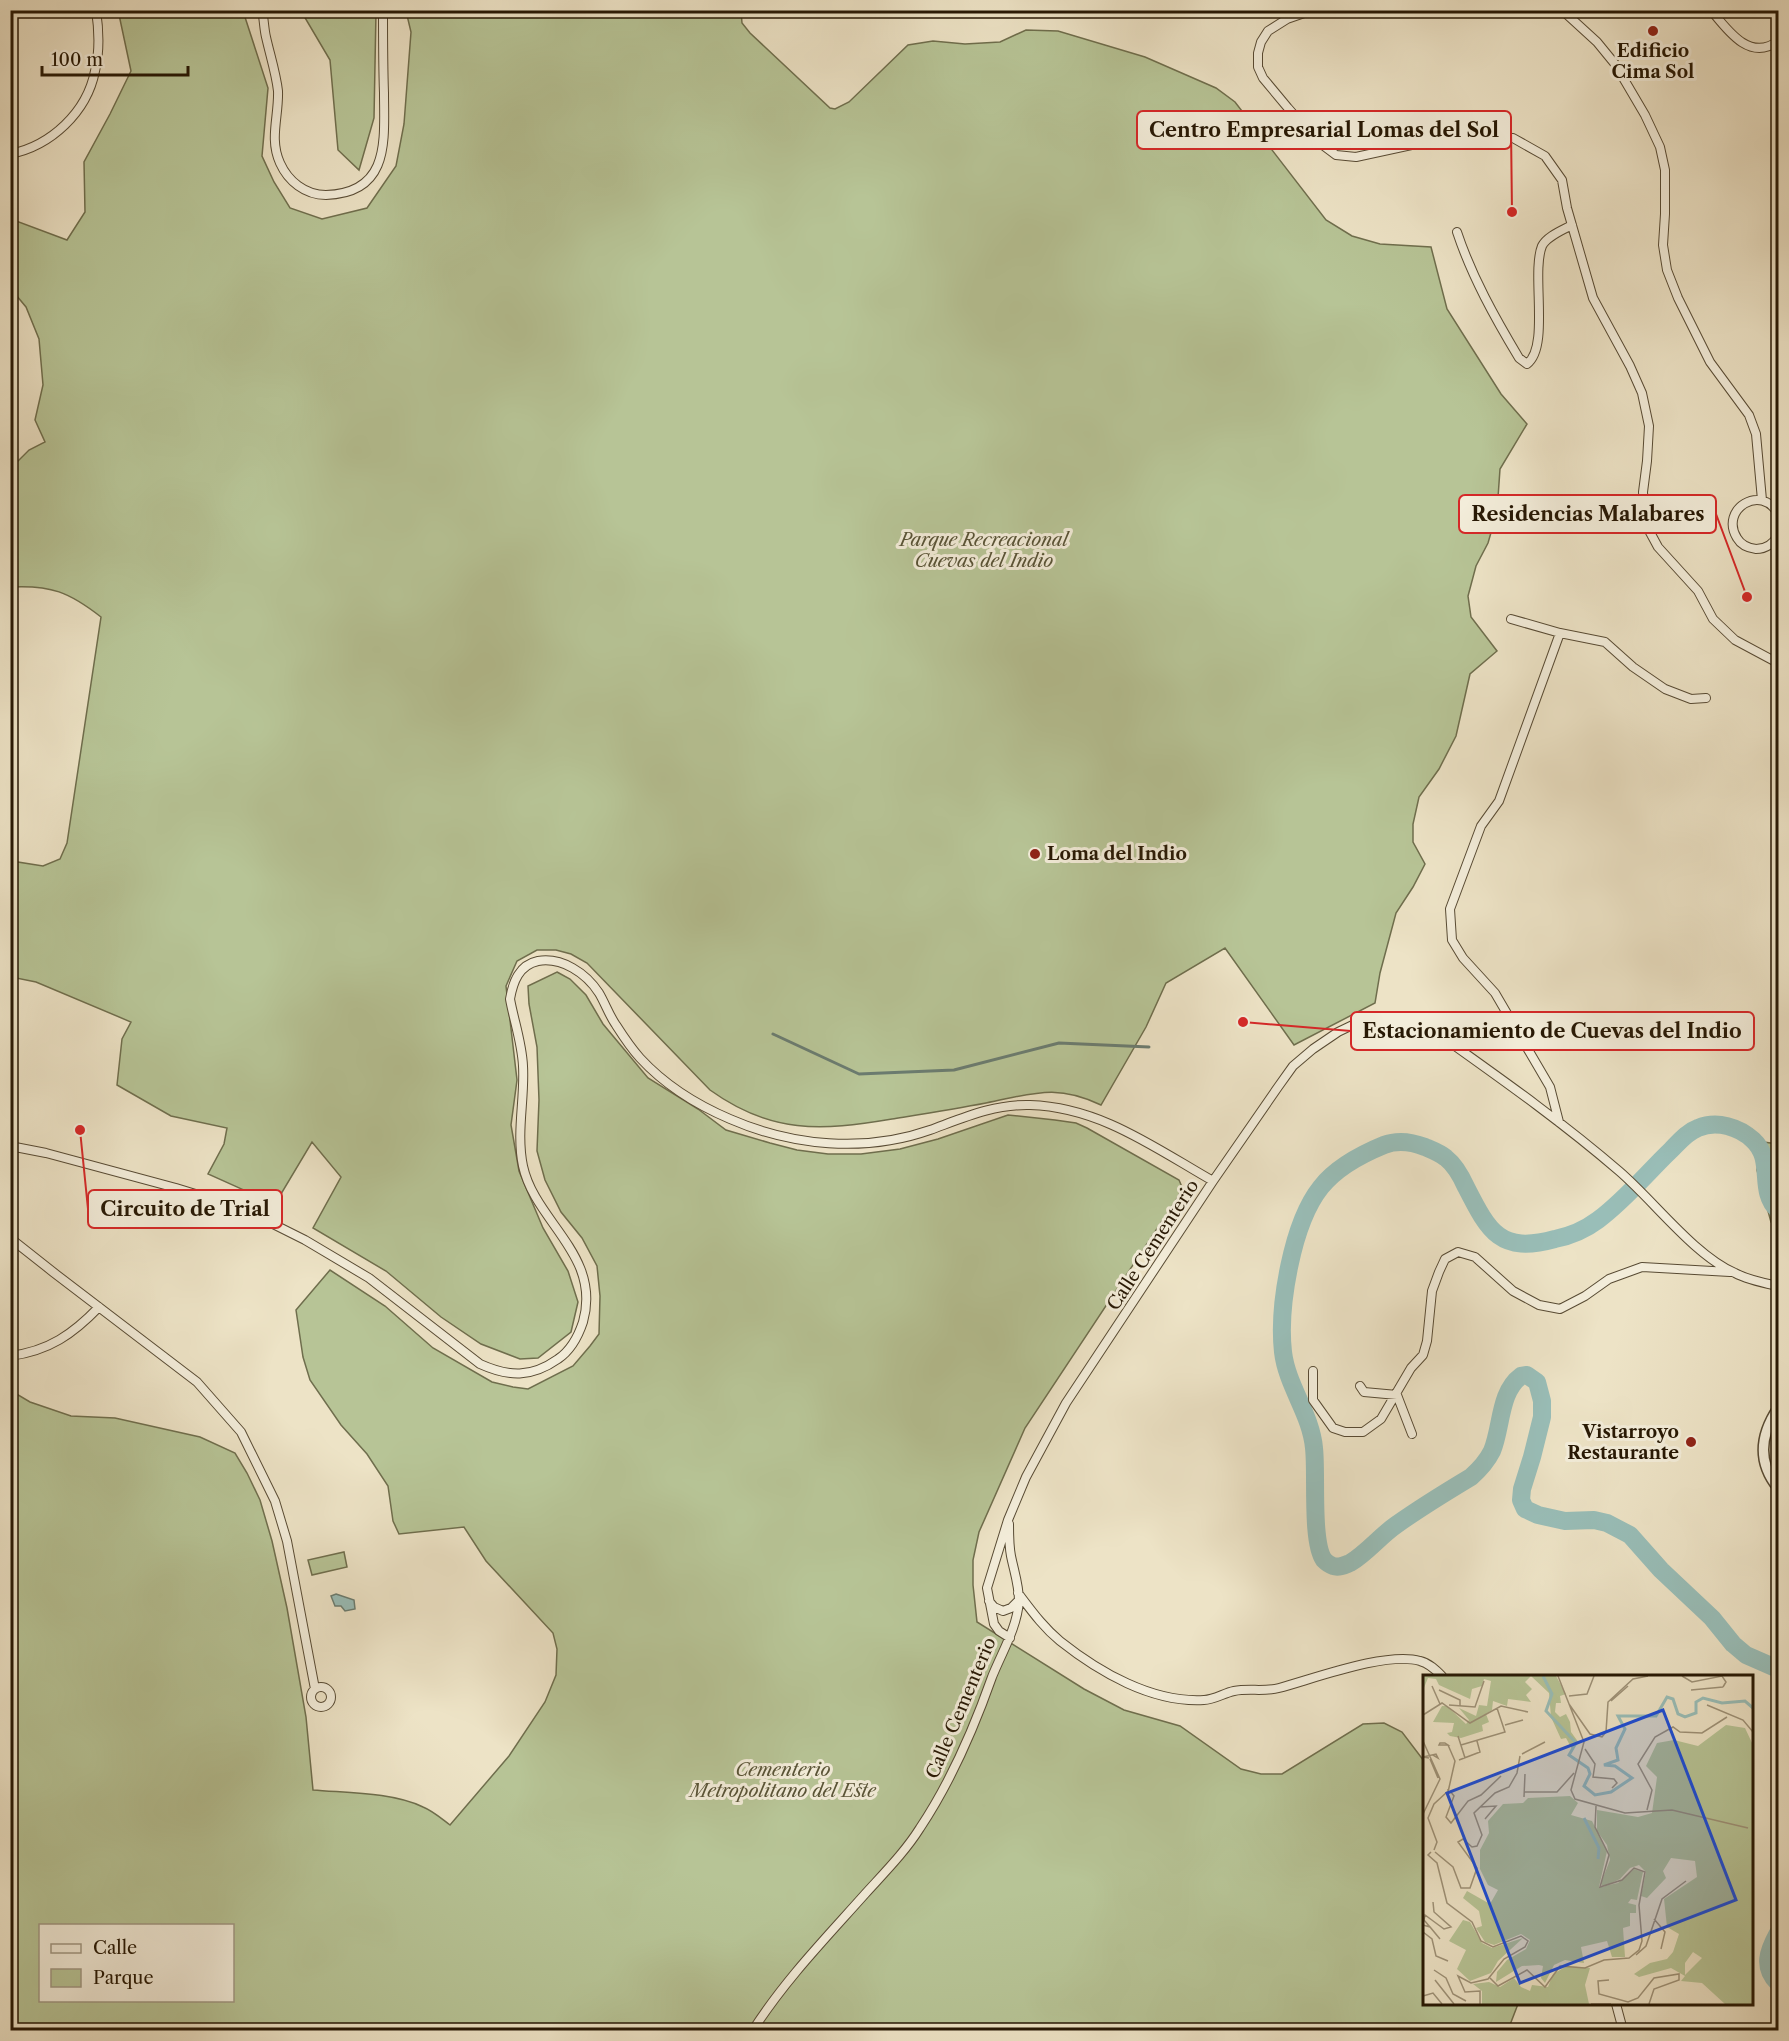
<svg xmlns="http://www.w3.org/2000/svg" width="1789" height="2041" font-family="'Libre Caslon Text',serif">
	<style>
		.green { fill: #b7c496; stroke: #6f6e4d; stroke-width: 1.5; fill-rule: evenodd }
		.water { fill: #99beb8; stroke: #6b7c70; stroke-width: 1.5 }
		.lines { fill: none; stroke-linecap: round; stroke-linejoin: round }
		.stream { stroke: #6b7c70; stroke-width: 3 }
		.river { stroke: #99beb8; stroke-width: 18 }
		.minor-casing { stroke: #584b34; stroke-width: 10 }
		.tertiary-casing { stroke: #584b34; stroke-width: 12 }
		.minor { stroke: #f3edda; stroke-width: 8 }
		.tertiary { stroke: #f3edda; stroke-width: 9 }
		.poi-dot { fill: #8f2418; stroke: #f3edda; stroke-width: 2 }
		.labels { text-anchor: middle; dominant-baseline: central; stroke-width: 6; stroke-linejoin: round; paint-order: stroke }
		.poi-label { font-size: 18px; font-weight: bold; fill: #271804; stroke: #f3edda }
		.park-label { font-size: 18px; font-style: italic; fill: #595437; stroke: #f3edda }
		.street-label { font-size: 18px; fill: #271804; stroke: #f3edda }
		.inset-river { fill: none; stroke: #99beb8; stroke-width: 3 }
		.inset-road { fill: none; stroke: #9e9278; stroke-width: 1.5 }
		.view { fill: #1d4ed8; fill-opacity: 0.15; stroke: #1d4ed8; stroke-width: 3 }
		.inset-edge { fill: none; stroke: #271804; stroke-width: 3 }
		.leader { fill: none; stroke: #d62828; stroke-width: 2 }
		.callout-dot { fill: #d62828; stroke: #f3edda; stroke-width: 2 }
		.callout { fill: #f3edda; stroke: #d62828; stroke-width: 2 }
		.callout-label { font-size: 20px; text-anchor: middle; font-weight: bold; fill: #271804 }
	</style>
	<rect width="100%" height="100%" fill="#ede3c6"/>
	<filter id="stains"><feTurbulence type="fractalNoise" baseFrequency=".00333" numOctaves="4"/><feColorMatrix values="0 0 0 0 .2 0 0 0 0 .09 0 0 0 0 .02 0 0 0 .5 -.17"/></filter>
	<radialGradient id="worn" r=".72"><stop offset=".6" stop-color="#630" stop-opacity="0"/><stop offset="1" stop-color="#630" stop-opacity=".3"/></radialGradient>
	<!-- green -->
	<path class="green" d="M118,10L243,11L268,88L262,156L274,182L290,208L322,219L367,208L396,166L404,124L411,32L406,11H741L742,23L750,33L830,108L835,109L849,102L908,45L933,41L965,44L1000,42L1026,30L1058,31L1145,57L1216,88L1235,102L1326,220L1352,236L1380,244L1431,247L1447,309L1501,394L1527,424L1500,469L1497,512L1488,543L1476,566L1468,596L1471,617L1497,651L1470,674L1456,736L1439,769L1419,797L1413,824V842L1425,864L1413,887L1396,913L1380,973L1375,1003L1294,1045L1225,948L1166,983L1146,1027L1101,1105C1056,1083 1032,1094 986,1103C955,1109 923,1114 892,1119C821,1131 771,1134 710,1090L587,963L571,954L556,950H537L517,961L506,986L517,1080L511,1125L519,1171L543,1228L568,1271L578,1302L571,1332L538,1358L520,1359L481,1344L441,1317L386,1271L313,1228L341,1177L312,1142L275,1204L208,1174L224,1144L227,1128L171,1116L117,1085L122,1039L131,1022L36,982L11,977V861L43,866L60,859L67,843L101,617C69,592 51,585 11,587L10,469L29,450L45,442L35,420L43,385L39,339L26,307L11,289V219L67,240L85,212L84,162L110,114L131,71Z
		M301,11H376L374,118L359,170L338,150L330,60Z
		M557,972L570,979L586,995L603,1024L648,1078L698,1109L726,1130L770,1143L797,1150L828,1154H861L900,1149L938,1139L1008,1115L1055,1120L1076,1123L1087,1128L1179,1180L1182,1187L1178,1197L1025,1428L979,1532L973,1560V1585L977,1622L1084,1689L1124,1710L1180,1726L1241,1769L1261,1774H1282L1363,1724L1384,1723L1402,1732L1424,1761V2004H1518L1508,2030H11L10,1390L30,1402L71,1416L115,1418L200,1437L235,1453L247,1473L260,1500L272,1541L287,1608L306,1717L313,1790C346,1793 392,1792 423,1807C433,1811 442,1819 450,1825L509,1756L545,1702L556,1675L557,1649L553,1633L486,1561L464,1527L399,1534L393,1521L388,1486L367,1454L341,1425L310,1380L303,1357L296,1310L330,1270L385,1306L433,1348L492,1382L513,1387L528,1389L573,1366L590,1346L599,1334L600,1296L597,1266L582,1238L561,1212L545,1180L537,1151L539,1100L537,1047L529,1004L528,986ZM40,1926H232V2000H40Z
		M1763,1142L1778,1144V1229L1771,1222L1757,1170Z
		M344,1552L347,1567L312,1575L308,1560Z"/>
	<!-- water -->
	<path class="water" d="M336,1594L354,1600L355,1609L345,1611L341,1606H335L331,1596Z"/>
	<g class="lines">
		<!-- stream -->
		<path class="stream" d="M773,1034L859,1074L954,1070L1059,1043L1149,1047"/>
		<!-- river -->
		<path class="river" d="M1778,1210C1757,1191 1775,1160 1753,1140C1739,1127 1717,1120 1698,1128C1687,1132 1679,1142 1671,1150C1647,1173 1625,1200 1598,1220C1586,1229 1570,1236 1555,1239C1500,1254 1489,1232 1466,1187C1461,1176 1455,1165 1446,1158C1440,1153 1432,1150 1425,1147C1412,1142 1397,1140 1384,1145C1362,1154 1336,1168 1321,1187C1292,1223 1278,1307 1283,1352C1287,1386 1311,1414 1314,1448C1317,1473 1311,1542 1324,1560C1326,1562 1330,1565 1333,1566C1339,1568 1345,1565 1350,1563C1367,1553 1380,1536 1396,1525C1420,1508 1446,1492 1471,1477C1480,1469 1487,1461 1492,1451C1502,1427 1499,1392 1521,1376L1527,1375L1537,1382L1542,1401V1417L1532,1457L1522,1489L1521,1500L1525,1509L1538,1515L1565,1521L1594,1520L1607,1523L1630,1535L1661,1570L1712,1618L1733,1644L1746,1655L1778,1669
			M1778,1933C1768,1951 1762,1967 1778,1983"/>
		<defs>
			<path id="minor" d="M262,10C264,19 264,29 266,37C270,55 276,73 278,91C279,116 269,139 280,163C288,181 305,195 326,195C391,193 384,139 384,93C383,65 383,38 383,10
				M1313,10L1287,19L1268,31L1261,42L1258,53V67L1263,78L1288,108L1316,140L1336,155L1356,157L1453,136L1513,138L1545,156L1562,180L1567,208L1593,298L1630,366L1642,393L1649,426L1647,461L1643,492L1645,523L1658,547L1698,591L1713,619L1735,640L1778,663
				M1562,10L1597,42L1615,64L1645,115L1660,147L1665,170V214L1663,245L1667,270L1678,298L1710,362L1749,415L1756,434L1762,500
				M1711,10C1728,31 1750,62 1778,41
				M10,154C51,146 87,112 95,71C100,51 99,30 96,10
				M1457,232C1472,277 1495,318 1519,358L1527,364C1550,347 1531,273 1542,246C1547,236 1563,230 1572,225
				M10,358L13,385L10,403
				M1778,514C1762,483 1719,509 1737,538C1741,545 1748,548 1756,549C1766,549 1774,543 1778,535
				M1511,619L1560,633L1605,642L1633,667L1665,689L1691,699L1706,698
				M1559,1122L1550,1087L1495,993L1463,958L1452,940L1450,909L1481,826L1499,801L1560,633
				M10,1146L46,1153L176,1188L202,1196L269,1222L305,1240L369,1278L480,1364C509,1377 531,1378 558,1359C570,1351 578,1337 583,1322C602,1255 535,1222 523,1166C516,1132 525,1099 523,1066C522,1043 514,1021 510,999C513,982 519,965 538,961C562,957 586,973 599,993C605,1003 609,1015 616,1025C623,1036 631,1048 640,1058C664,1084 697,1105 730,1119C792,1146 865,1153 930,1130C963,1118 994,1104 1030,1105C1100,1107 1155,1148 1213,1181
				M10,1238L53,1272L197,1382L241,1432L275,1501L287,1541L315,1689
				M10,1356C49,1351 73,1334 99,1307
				M1313,1371V1400L1333,1428L1345,1432H1363L1381,1419L1411,1368L1423,1355L1427,1341L1432,1291L1439,1272L1445,1259L1458,1252L1475,1257L1513,1291L1539,1305L1560,1309L1585,1296L1609,1279L1642,1267L1730,1272
				M1360,1386L1364,1392L1397,1395L1412,1434
				M1018,1593C1031,1610 1043,1627 1060,1641C1099,1672 1152,1703 1204,1700C1214,1700 1224,1693 1234,1691C1249,1688 1264,1692 1279,1688C1313,1679 1387,1651 1420,1661C1429,1663 1436,1670 1442,1676
				M989,1601L994,1607L1003,1611L1011,1608L1019,1600
				M1010,1638L999,1631L994,1624L987,1588L1008,1520L1026,1477L1066,1403L1213,1181L1278,1087L1293,1066L1313,1049L1338,1032L1363,1020L1400,1016L1412,1020L1434,1031C1497,1076 1560,1120 1619,1171C1654,1201 1694,1255 1735,1273C1748,1280 1764,1283 1778,1286
				M311 1697a10 10 0 1 1 20 0a10 10 0 1 1-20 0Z
				M1616,2004L1623,2030
				M753,2030C785,1980 825,1939 865,1894C884,1873 905,1852 920,1828C950,1783 974,1728 992,1677C1002,1652 1017,1628 1019,1601C1019,1585 1014,1571 1011,1556C1009,1546 1009,1535 1009,1524"/>
			<path id="tertiary" d="M1778,1408C1760,1435 1757,1462 1778,1488"/>
		</defs>
		<!-- minor casing -->
		<use href="#minor" class="minor-casing"/>
		<!-- tertiary casing -->
		<use href="#tertiary" class="tertiary-casing"/>
		<!-- minor -->
		<use href="#minor" class="minor"/>
		<!-- tertiary -->
		<use href="#tertiary" class="tertiary"/>
	</g>
	<!-- markers -->
	<g class="poi-dot">
		<circle cx="1653" cy="31" r="6"/>
		<circle cx="1035" cy="854" r="6"/>
		<circle cx="1691" cy="1442" r="6"/>
	</g>
	<g class="labels">
		<!-- poi labels -->
		<g class="poi-label">
			<text x="1653" y="51">Edificio<tspan x="1653" dy="21">Cima Sol</tspan></text>
			<text x="1047" y="854" text-anchor="start">Loma del Indio</text>
			<text x="1679" y="1432" text-anchor="end">Vistarroyo<tspan x="1679" dy="21">Restaurante</tspan></text>
		</g>
		<!-- park labels -->
		<g class="park-label">
			<text x="984" y="540">Parque Recreacional<tspan x="984" dy="21">Cuevas del Indio</tspan></text>
			<text x="783" y="1770">Cementerio<tspan x="783" dy="21">Metropolitano del Este</tspan></text>
		</g>
		<!-- street labels -->
		<g class="street-label">
			<text transform="translate(1153 1245) rotate(-57)">Calle Cementerio</text>
			<text transform="translate(961 1708) rotate(-67)">Calle Cementerio</text>
		</g>
	</g>
	<!-- overview -->
	<g transform="translate(1423 1675)">
		<rect width="330" height="330" fill="#ede3c6"/>
		<path d="M1,1H108L102,7L109,14L103,20L108,27L85,24L84,31L70,26L69,35L63,39L66,47L59,50L60,56L38,63L27,61L24,58L29,57L31,48L10,47L19,31H24L43,49L46,45L36,33L53,41L56,30L64,31L68,6L61,4L59,11L49,14L47,24L16,10L13,4L5,3L0,15ZM108,1H133L143,19L137,21L138,28H133L132,37L137,42L143,39L147,47L148,57L156,68L149,74L143,63L138,64L128,42L126,18ZM303,50L322,53L330,70V329H302L279,308L258,306L262,301L248,293L216,302L211,299L227,288L244,284L250,277L256,259L244,252L241,224L274,202L272,186L248,183L240,196L243,203L224,223L218,221L223,197L216,190L207,193L197,204L180,212L178,208L187,185L184,170L174,156V135L215,142L229,138L234,102L223,91L234,68L251,65L275,71ZM270,277L279,283L262,300V288ZM147,121L155,128L148,140L169,146L184,176L176,212L195,208L211,194L220,197L214,225L208,224L205,228L213,230V238H207V251L200,253L202,282H189L184,266L158,272L161,288L142,285L131,290L122,308L118,303L120,291L116,290L99,291L73,307L74,297L84,285L103,274L107,265L98,259L71,270L62,267L53,253L59,251L56,236L40,223L44,216L67,229L75,215L65,210L57,194V175L66,158L65,146L80,129L100,128L105,123ZM40,245L47,247L59,268L69,273L100,263L75,286L68,298L47,306L34,294L43,275L26,266ZM144,291L167,293L162,310L166,329H59V316L50,309L66,307L77,312L91,303L98,312L107,316L109,310L125,312L130,299Z" fill="#b7c496" fill-rule="evenodd"/>
		<path class="inset-river" d="M120,1L129,19L123,36L153,68L146,80L165,93L167,99L161,111L172,120L188,117L209,103L192,91L181,90L195,85L193,73L202,54L195,41H233L244,22L250,24L255,39L262,42L273,38V27L280,23L299,28L322,26L330,33M161,143L176,173L175,184"/>
		<path class="inset-road" d="M135,1L161,67L148,115L152,124L202,138L249,135L325,153M259,1L269,7L299,1L303,7L300,12M9,11L17,29M16,15L37,25V31M268,15L300,12M146,21L164,19L171,1M188,26L205,11M146,29L167,59L179,62L183,57L185,27L210,4L225,1M26,30L52,32L61,6M284,30L320,45L330,57M0,40L19,28L47,48L78,31L105,37M82,50L100,45M35,61L42,83M0,66L17,104L0,139M22,68L25,70H16L17,68ZM25,70L32,86L25,117V114M38,70L82,57L74,33M162,74L172,89L170,102L191,104L194,108L189,113M99,79L122,67M6,83L0,82L13,79L15,83L10,80M7,84L15,103M36,85L57,77L54,66M27,116L31,121L23,142L28,148L45,126L58,120L78,101M101,117H134L151,98M101,122L102,99M57,132L73,131L62,144M224,135L229,115L215,89L232,62L250,52L257,57L279,58L304,42M11,175L14,167L5,143L11,129L24,117M8,177L5,180L14,188L24,228L49,247L58,266L70,272L98,261L105,266L102,272L81,284L65,304L48,308L35,301L42,317L57,316V329M12,177L30,192L38,213H47L54,193L35,167L40,164L49,172L54,171L59,160L51,138L72,118L86,112L94,98L97,81M231,244L242,257L238,274M0,250L7,252L17,264M7,252L1,245L2,240L21,254L28,252L11,237L10,227M0,257L9,264L13,281L25,286M213,280L223,271L239,224L263,206M11,295L23,303L30,319L43,326M67,303L75,311L104,295L122,312L137,291L162,293L181,285L206,283L216,275L219,266L216,230L222,197L211,193L199,205L177,212L186,180L172,152L173,131M12,305L31,329M186,305L175,306L176,319L205,327L215,323L231,303L256,299V305L231,314L226,329M0,321L10,318L19,329M168,329H188"/>
		<path class="view" d="M240,35L313,225L97,308L24,118Z"/>
		<rect width="330" height="330" class="inset-edge"/>
	</g>
	<!-- callouts -->
	<path class="leader" d="M1512 212L1511 130M1747 597L1716 514M1243 1022L1351 1031M80 1130L88 1209"/>
	<g class="callout-dot">
		<circle cx="1512" cy="212" r="6"/>
		<circle cx="1747" cy="597" r="6"/>
		<circle cx="1243" cy="1022" r="6"/>
		<circle cx="80" cy="1130" r="6"/>
	</g>
	<g class="callout">
		<rect x="1137" y="111" width="374" height="38" rx="6"/>
		<rect x="1459" y="495" width="257" height="38" rx="6"/>
		<rect x="1351" y="1012" width="403" height="38" rx="6"/>
		<rect x="88" y="1190" width="194" height="38" rx="6"/>
	</g>
	<g class="callout-label">
		<text x="1324" y="137">Centro Empresarial Lomas del Sol</text>
		<text x="1588" y="521">Residencias Malabares</text>
		<text x="1552" y="1038">Estacionamiento de Cuevas del Indio</text>
		<text x="185" y="1216">Circuito de Trial</text>
	</g>
	<!-- margin -->
	<rect width="1789" height="2041" fill="none" stroke="#ede3c6" stroke-width="36"/>
	<rect x="12" y="12" width="1765" height="2017" fill="none" stroke="#271804" stroke-width="3"/>
	<rect x="18" y="18" width="1753" height="2005" fill="none" stroke="#271804" stroke-width="1.5"/>
	<!-- legend -->
	<rect x="39" y="1924" width="195" height="78" fill="#f3edda" stroke="#a19884" stroke-width="1.5"/>
	<rect x="51" y="1944" width="30" height="9" fill="#f3edda" stroke="#a19884" stroke-width="1.5"/>
	<text x="93" y="1954" font-size="18" fill="#271804">Calle</text>
	<rect x="51" y="1969" width="30" height="18" fill="#b7c496" stroke="#a19884" stroke-width="1.5"/>
	<text x="93" y="1984" font-size="18" fill="#271804">Parque</text>
	<!-- scale -->
	<path d="M42 66v9h146v-9" fill="none" stroke="#271804" stroke-width="3"/>
	<text x="51" y="66" font-size="18" fill="#271804" stroke="#f3edda" stroke-width="4.5" paint-order="stroke">100 m</text>
	<rect width="100%" height="100%" filter="url(#stains)"/>
	<rect width="100%" height="100%" fill="url(#worn)"/>
</svg>
